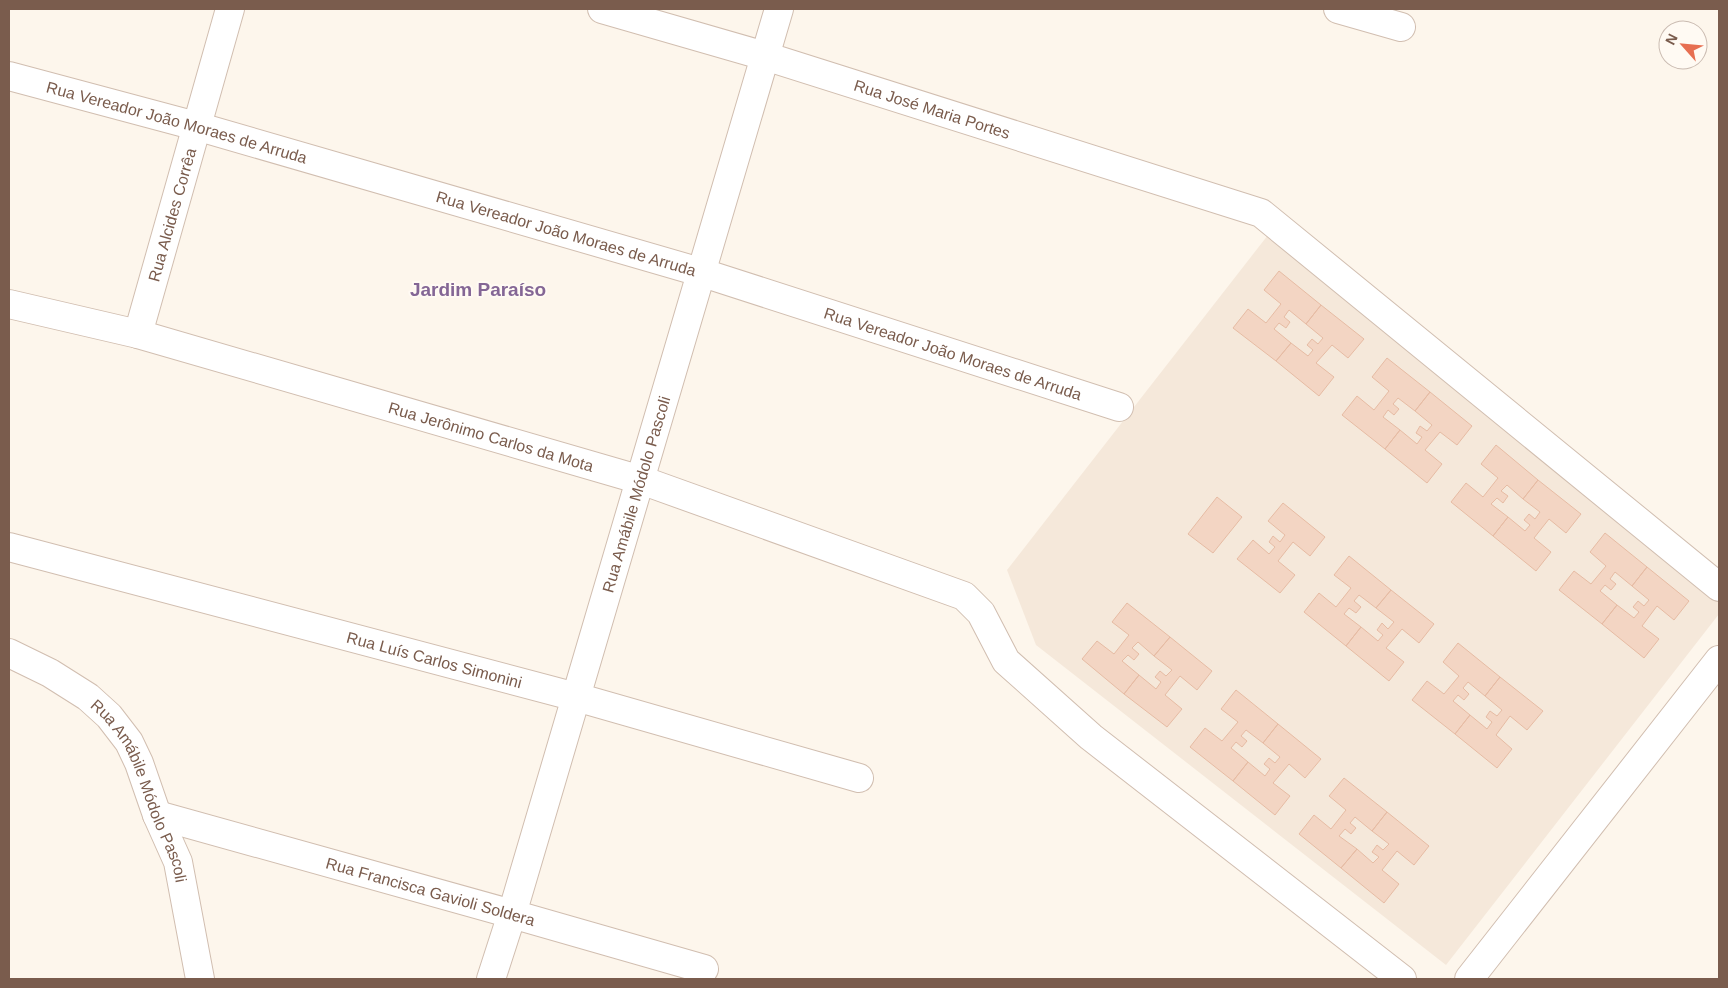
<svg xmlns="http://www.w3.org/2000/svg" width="1728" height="988" font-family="Arial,sans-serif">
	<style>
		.residential { fill: #f5e8da }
		.building { fill: #f3d5c3; stroke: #e6bba3 }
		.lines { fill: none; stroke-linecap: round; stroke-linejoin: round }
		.minor-casing { stroke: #d1beb0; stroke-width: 30 }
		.minor { stroke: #fff; stroke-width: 28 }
		.labels { text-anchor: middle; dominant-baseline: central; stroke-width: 4; stroke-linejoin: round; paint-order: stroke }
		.street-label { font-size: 16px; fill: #7a5c4d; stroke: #fffaf3 }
		.quarter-label { font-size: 19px; font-weight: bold; fill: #846695; stroke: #fffaf3 }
	</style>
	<rect width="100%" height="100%" fill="#fdf6ec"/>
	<!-- residential -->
	<path class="residential" d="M1268,235L1719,600V614L1446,965L1036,645L1007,570Z"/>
	<!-- building -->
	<path class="building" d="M1279,271L1321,305L1306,324L1289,310L1284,317L1290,322L1286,328L1279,323L1274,329L1291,343L1276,361L1233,328L1248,309L1266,323L1281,304L1264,290Z
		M1321,305L1364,339L1348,358L1332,345L1316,363L1334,377L1319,396L1276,361L1291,343L1308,356L1313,350L1307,345L1312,339L1318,344L1323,338L1306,324Z
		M1387,358L1430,392L1415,411L1398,398L1393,404L1399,409L1394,415L1388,410L1383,417L1400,430L1385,449L1342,415L1357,396L1374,410L1389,391L1372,377Z
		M1430,392L1472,426L1457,445L1440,432L1425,450L1442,464L1427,483L1385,449L1400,430L1417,444L1422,437L1416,433L1420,426L1427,431L1432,425L1415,411Z
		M1496,445L1538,480L1523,499L1507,485L1501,491L1508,496L1503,503L1497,498L1491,504L1508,517L1493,536L1451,502L1466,483L1483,497L1498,478L1481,464Z
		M1538,480L1581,514L1566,533L1549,519L1534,538L1551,552L1536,571L1493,536L1508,517L1525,531L1530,525L1524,520L1529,514L1535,519L1540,512L1523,499Z
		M1217,497L1242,517L1213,553L1188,534Z
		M1283,503L1325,537L1310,556L1293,542L1278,561L1295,575L1280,593L1237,559L1253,540L1269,554L1275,547L1269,542L1273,536L1280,542L1285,535L1268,521Z
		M1605,533L1647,567L1632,586L1615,572L1610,579L1616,584L1611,590L1605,585L1600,591L1617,605L1602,624L1559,590L1574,571L1591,584L1606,566L1590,552Z
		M1349,556L1391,590L1376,608L1359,595L1354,601L1361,607L1356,613L1349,608L1344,614L1361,627L1346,646L1304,612L1319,593L1336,607L1351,588L1334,575Z
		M1647,567L1689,601L1674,620L1657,606L1642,626L1659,639L1644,658L1602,624L1617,605L1634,618L1639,612L1633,607L1638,601L1644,606L1649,600L1632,586Z
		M1391,590L1434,624L1419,643L1402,629L1386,648L1404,662L1389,681L1346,646L1361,627L1378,641L1383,635L1377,630L1382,623L1388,629L1394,622L1376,608Z
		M1127,603L1170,637L1154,656L1138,642L1132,648L1139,654L1134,660L1128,655L1122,661L1139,675L1124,694L1082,659L1097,641L1114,654L1129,635L1112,622Z
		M1170,637L1212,671L1197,690L1180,676L1165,695L1182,709L1167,727L1124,694L1139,675L1156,689L1161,682L1155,677L1160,671L1166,676L1172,670L1154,656Z
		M1458,643L1500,677L1485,696L1468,682L1463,688L1469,694L1464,700L1458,695L1453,701L1470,715L1455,734L1412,700L1427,681L1444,694L1459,676L1443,662Z
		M1500,677L1543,711L1527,730L1510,716L1496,735L1512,749L1497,768L1455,734L1470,715L1487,729L1492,722L1486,717L1490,711L1497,716L1502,710L1485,696Z
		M1236,690L1278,724L1263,743L1246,730L1241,736L1247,741L1242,747L1236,742L1231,748L1248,762L1233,781L1190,747L1205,728L1222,741L1238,722L1221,709Z
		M1278,724L1321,759L1305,778L1289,764L1273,783L1290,796L1275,815L1233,781L1248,762L1265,776L1270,769L1264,764L1269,758L1275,763L1280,757L1263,743Z
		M1344,778L1387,812L1372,831L1355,817L1350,823L1356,828L1351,834L1345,829L1339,836L1357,849L1341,868L1299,834L1314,815L1331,829L1346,810L1329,796Z
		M1387,812L1429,846L1414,865L1397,851L1382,870L1399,884L1384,903L1341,868L1357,849L1373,863L1379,857L1372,852L1377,845L1383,850L1389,844L1372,831Z"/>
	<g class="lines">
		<defs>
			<g id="minor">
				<path id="s1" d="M602,9L765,56L1261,213L1719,587"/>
				<path d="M1338,9L1401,27"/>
				<path id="s2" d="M9,76L196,126L700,272L1119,407"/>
				<path id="s3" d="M9,304L138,334L641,480L964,596L981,613L1006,661L1091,737L1402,979"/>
				<path id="s4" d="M138,334L230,9"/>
				<path id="s5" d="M9,547L576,697L859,778"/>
				<path id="s6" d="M9,653L50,673L88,697L109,716L129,742L139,763L157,815L178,862L200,979"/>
				<path id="s7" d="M157,815L512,914L704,969"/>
				<path id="s8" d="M491,979L512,914L779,9"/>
				<path d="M1469,979L1719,660"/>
			</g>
		</defs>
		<!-- minor casing -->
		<use href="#minor" class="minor-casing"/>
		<!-- minor -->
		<use href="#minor" class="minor"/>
	</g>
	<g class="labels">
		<!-- street labels -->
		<g class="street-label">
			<text stroke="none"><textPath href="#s1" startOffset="345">Rua José Maria Portes</textPath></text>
			<text stroke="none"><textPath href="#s2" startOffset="174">Rua Vereador João Moraes de Arruda</textPath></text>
			<text stroke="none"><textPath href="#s4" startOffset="124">Rua Alcides Corrêa</textPath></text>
			<text stroke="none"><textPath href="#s2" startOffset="579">Rua Vereador João Moraes de Arruda</textPath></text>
			<text stroke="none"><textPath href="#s2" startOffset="984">Rua Vereador João Moraes de Arruda</textPath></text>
			<text stroke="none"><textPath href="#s3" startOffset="500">Rua Jerônimo Carlos da Mota</textPath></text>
			<text stroke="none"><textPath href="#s8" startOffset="506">Rua Amábile Módolo Pascoli</textPath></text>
			<text stroke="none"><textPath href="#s5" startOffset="440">Rua Luís Carlos Simonini</textPath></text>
			<text stroke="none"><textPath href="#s6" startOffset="200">Rua Amábile Módolo Pascoli</textPath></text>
			<text stroke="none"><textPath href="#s7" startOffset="284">Rua Francisca Gavioli Soldera</textPath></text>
		</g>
		<!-- quarter labels -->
		<g class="quarter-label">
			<text x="478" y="289">Jardim Paraíso</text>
		</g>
	</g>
	<!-- border -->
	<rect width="1728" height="988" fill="none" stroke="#7a5c4d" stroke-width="20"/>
	<!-- north arrow -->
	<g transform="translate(1683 45) rotate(297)"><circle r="24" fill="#fffaf3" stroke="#cabbb1"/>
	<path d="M0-4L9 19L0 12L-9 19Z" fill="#e76f51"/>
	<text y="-8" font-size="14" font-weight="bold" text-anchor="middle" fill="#7a5c4d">N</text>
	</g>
</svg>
